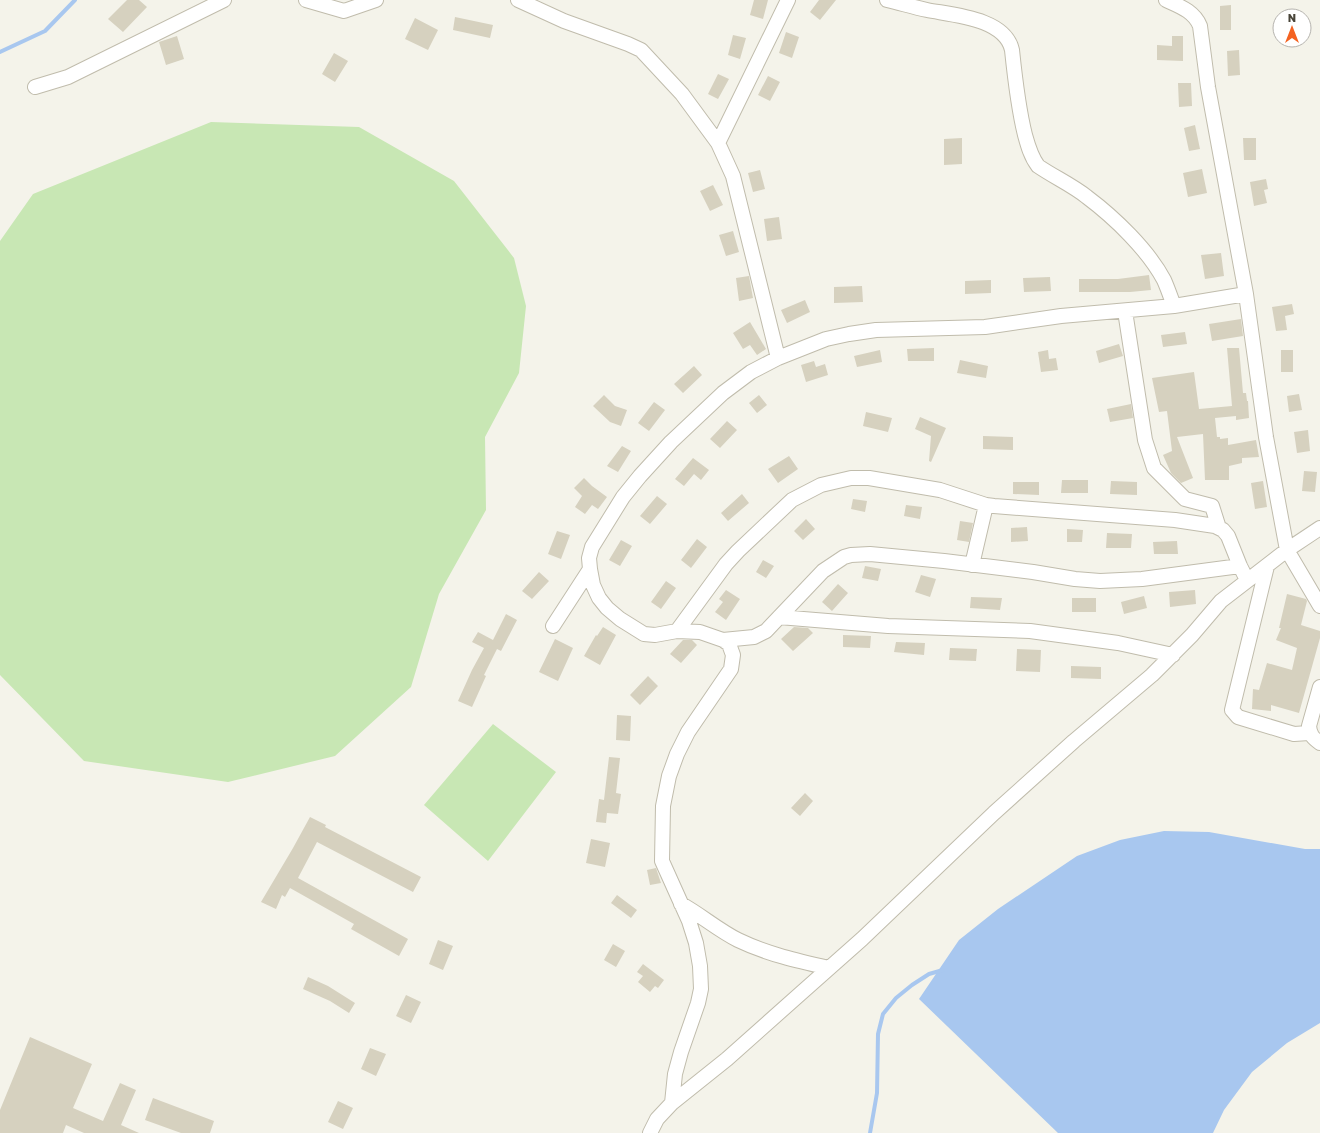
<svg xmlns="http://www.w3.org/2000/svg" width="1320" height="1133" font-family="'Golos Text',sans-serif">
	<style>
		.green { fill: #c8e7b4 }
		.water { fill: #a8c7ef }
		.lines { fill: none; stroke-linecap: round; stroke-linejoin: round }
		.stream { stroke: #a8c7ef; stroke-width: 4 }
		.building { fill: #d6d1bf }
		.minor-casing { stroke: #c0bcac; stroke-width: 16 }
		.minor { stroke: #fff; stroke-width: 14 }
	</style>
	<rect width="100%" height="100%" fill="#f4f3ea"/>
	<!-- green -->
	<path class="green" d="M211,122L359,127L454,181L514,258L526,306L519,373L485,437L486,510L439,594L411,687L335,756L228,782L84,761L0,675V241L33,194Z
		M493,724L556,772L488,861L424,805Z"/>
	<!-- water -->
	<path class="water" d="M1164,831L1209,832L1305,849H1320V1023L1287,1043L1252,1072L1224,1110L1213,1133H1058L919,999L959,940L998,909L1077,856L1120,840Z"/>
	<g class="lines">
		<!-- stream -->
		<path class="stream" d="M0,52L45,31L75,0
			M870,1133L877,1093L878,1034L883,1014L896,998L912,985L929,974L943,970"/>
	</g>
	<!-- building -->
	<path class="building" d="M127,0H139L147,7L123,32L108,19Z
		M754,0H768L763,19L750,15Z
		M819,0H836L820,20L810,12Z
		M1231,5V30H1220V6Z
		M455,17L493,25L490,38L453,30Z
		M415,18L438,30L428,50L405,39Z
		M786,32L799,37L792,58L779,53Z
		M733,35L746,38L740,59L728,55Z
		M177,36L184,59L166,65L159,42Z
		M1172,36H1183V61L1157,60V45L1172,46Z
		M1239,50L1240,75L1228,76L1227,51Z
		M334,53L348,61L335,82L322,74Z
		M718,74L729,79L718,99L708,94Z
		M768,76L780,82L770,101L758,95Z
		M1178,83H1191L1192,106L1179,107Z
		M1195,125L1200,149L1189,151L1184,128Z
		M962,138V164L944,165V139Z
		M1243,138H1256V160H1244Z
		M1202,169L1207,193L1188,197L1183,173Z
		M760,170L765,189L753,192L748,173Z
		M1266,179L1268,189L1264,190L1267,203L1254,206L1250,182Z
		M713,185L723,205L710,211L700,191Z
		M779,217L782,239L767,241L764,219Z
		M733,231L739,252L726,256L719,235Z
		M1221,253L1224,276L1205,279L1201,255Z
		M1149,275L1151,290L1130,292H1079V279H1118Z
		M749,276L753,298L739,301L736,278Z
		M1050,277L1051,291L1024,292L1023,278Z
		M991,280V293L965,294V281Z
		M862,286L863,302L834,303V287Z
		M805,300L810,312L787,323L781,310Z
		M1292,304L1294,314L1285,316L1287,330L1276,331L1272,307Z
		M1241,319L1243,336L1212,341L1209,324Z
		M750,322L766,349L757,355L750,345L743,349L733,333Z
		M1185,332L1187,344L1163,347L1161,335Z
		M1119,344L1123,356L1099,363L1096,351Z
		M934,348V361H908L907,349Z
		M1227,348H1239L1243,393H1246L1247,401H1248L1249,418L1236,420V416L1215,418L1217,437H1220V439L1228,438V445L1256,440L1259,457L1242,458V463L1229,466V480H1205L1203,434L1177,437L1193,478L1181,483L1171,473L1163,455L1172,451L1167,411L1159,412L1152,378L1194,372L1199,409L1232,406Z
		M880,350L882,362L857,367L854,356Z
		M1048,350L1049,359L1056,358L1058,370L1041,372L1038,352Z
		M1281,350H1293V372H1281Z
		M960,360L988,366L986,378L957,373Z
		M814,361L816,367L825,364L828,375L806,382L801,365Z
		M694,366L702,375L683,393L674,384Z
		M1299,394L1302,410L1289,412L1287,396Z
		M604,395L615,406L627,410L621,426L610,422L593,406Z
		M759,395L767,405L757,413L749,403Z
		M654,402L665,410L649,431L638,423Z
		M1131,404L1133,418L1110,422L1107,409Z
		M866,412L892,418L888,432L863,426Z
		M920,417L946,428L931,462L929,461L931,436L915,429Z
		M727,421L737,430L720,448L710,439Z
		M1308,430L1310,451L1297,453L1294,432Z
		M983,436L1013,437V450L983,449Z
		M622,446L631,451L618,472L607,466Z
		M789,456L798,469L778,483L768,469Z
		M693,458L709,470L701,480L694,474L684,486L675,479Z
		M1304,471L1317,472L1315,492L1302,491Z
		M584,478L592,486L607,497L598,509L592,505L585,514L575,507L582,496L574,488Z
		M1062,480H1088V493H1061Z
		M1111,481L1137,482V495L1110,494Z
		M1263,481L1267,507L1255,509L1251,483Z
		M1013,482H1039V495L1013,494Z
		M742,494L749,503L728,521L721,513Z
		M657,496L667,504L650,524L640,516Z
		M853,499L867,501L865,512L851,509Z
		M906,505L922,507L920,519L904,516Z
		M806,519L815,529L803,540L794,531Z
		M960,521L973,523L969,542L957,540Z
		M1027,527L1028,541L1011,542V528Z
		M1067,529L1083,530L1082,542H1067Z
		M557,531L570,535L561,559L548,554Z
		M1107,533L1132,534L1131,548H1106Z
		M697,539L707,547L691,568L681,560Z
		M621,540L632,546L620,566L609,560Z
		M1177,541L1178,554H1154L1153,542Z
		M763,560L774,566L766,578L756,572Z
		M865,566L881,569L878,581L862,578Z
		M539,572L549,581L532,599L522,591Z
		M921,575L936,579L930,597L915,592Z
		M666,581L676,588L661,609L651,602Z
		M838,584L848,593L832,611L822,602Z
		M726,590L740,599L726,620L715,612L723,602L719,599Z
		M1195,590L1196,604L1170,607L1169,592Z
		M1287,594L1306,599L1307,601L1301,625L1320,631V638L1299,713L1271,705V711L1252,709L1253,689L1259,690L1267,663L1292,670L1297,648L1276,640L1281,628H1279Z
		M1144,596L1147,608L1124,614L1121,602Z
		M971,597L1002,598L1000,610L970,608Z
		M1072,598H1096V612H1072Z
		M506,614L517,620L501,651L497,649L484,675L486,676L472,707L458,701L472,670L484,648L472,642L478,632L493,640Z
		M603,627L616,635L600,665L584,656L596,635L597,636Z
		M794,627L808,628L813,633L793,651L781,639Z
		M843,635L871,636L870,648L843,647Z
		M555,639L573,648L558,681L539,672Z
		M683,640H692L697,645L681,663L670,654Z
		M896,642L925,643L924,655L894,652Z
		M950,648L977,649L976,661L949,660Z
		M1017,649L1041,650L1040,672L1016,671Z
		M1071,666L1101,667V679L1071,678Z
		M648,676L658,686L640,705L630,695Z
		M617,715L631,716L630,741L616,740Z
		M609,757L620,758L616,793L621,794L618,814L607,813L606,823L596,822L599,799L604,800Z
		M805,793L813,801L800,816L791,808Z
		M310,817L326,825L325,827L421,877L413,892L317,842L298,878L408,939L399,956L351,929L354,924L290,888L285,897L282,895L276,909L261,902L293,848Z
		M591,839L610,843L605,867L586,863Z
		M656,868L661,883L650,885L647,870Z
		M617,895L637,910L631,918L611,903Z
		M438,940L453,946L443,970L429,964Z
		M613,944L625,951L616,967L604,960Z
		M643,964L664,980L658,988L655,986L650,992L638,982L643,976L637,972Z
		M308,977L328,986L355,1003L349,1013L330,1001L303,989Z
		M406,995L421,1002L411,1023L396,1016Z
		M30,1037L92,1064L73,1108L103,1121L120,1083L136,1090L121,1125L139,1133H84L66,1125L63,1133H0V1110Z
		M370,1048L386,1054L376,1076L361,1069Z
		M153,1098L214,1121L210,1133H181L145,1120Z
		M338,1101L353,1108L343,1129L328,1122Z"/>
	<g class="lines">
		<defs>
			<path id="minor" d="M306,0L344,11L376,0
				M518,0L564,21L628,44L641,50L682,94L718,143
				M887,0C900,3 913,7 927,10C952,15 1005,18 1012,50C1015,79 1018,107 1025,135C1028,146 1031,157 1038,166C1054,177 1072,185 1087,197C1115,218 1148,250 1164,280C1168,289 1171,298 1174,306
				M1166,0C1179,6 1194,11 1200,26L1208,87L1246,294L1266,437L1287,550L1320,606
				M35,87L68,77L224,0
				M1125,311L1145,440L1154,468L1185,499L1212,506L1219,528
				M778,358L733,176L718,143L788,0
				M972,565L986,505
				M1267,566L1232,710L1238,717L1294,734L1309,733
				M779,617L888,626L1030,631L1118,643L1173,655
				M553,626L590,569
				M677,631L726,564L738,551L792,500L821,485L851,478H869L940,490L986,505L994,506L1175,520L1215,526L1223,530L1228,536L1240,566L1247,580
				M723,640L754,637L766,631L823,571L844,557L851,555L870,554L944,561L1033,572L1075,579L1100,581L1142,579L1240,566
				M1320,687L1309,726C1310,735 1313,738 1320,743
				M681,904C701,915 718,930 738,940C767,954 798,961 829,968
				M672,1103L675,1074L681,1052L698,1003L701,989L700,966L696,943L689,921L662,861L663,806L669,776L677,754L688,732L731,669L733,655L729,644L723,640L700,632L677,631L655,635L644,634L620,619L607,608L599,598L593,585L590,569L589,558L592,547L623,497L640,476L671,442L723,393L751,372L778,358L826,339L849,334L876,330L985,327L1061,316L1174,306L1246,294
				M650,1133L657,1119L672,1103L727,1059L800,994L862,939L994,813L1074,741L1152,675L1192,635L1221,601L1287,550L1320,528"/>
		</defs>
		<!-- minor casing -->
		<use href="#minor" class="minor-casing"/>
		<!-- minor -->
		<use href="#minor" class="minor"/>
	</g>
	<!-- north arrow -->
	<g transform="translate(1292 28)"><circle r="19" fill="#ffffff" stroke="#b6b4af"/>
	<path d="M0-3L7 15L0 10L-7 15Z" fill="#f46221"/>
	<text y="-6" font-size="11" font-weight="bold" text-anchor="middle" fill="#484438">N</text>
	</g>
</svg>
